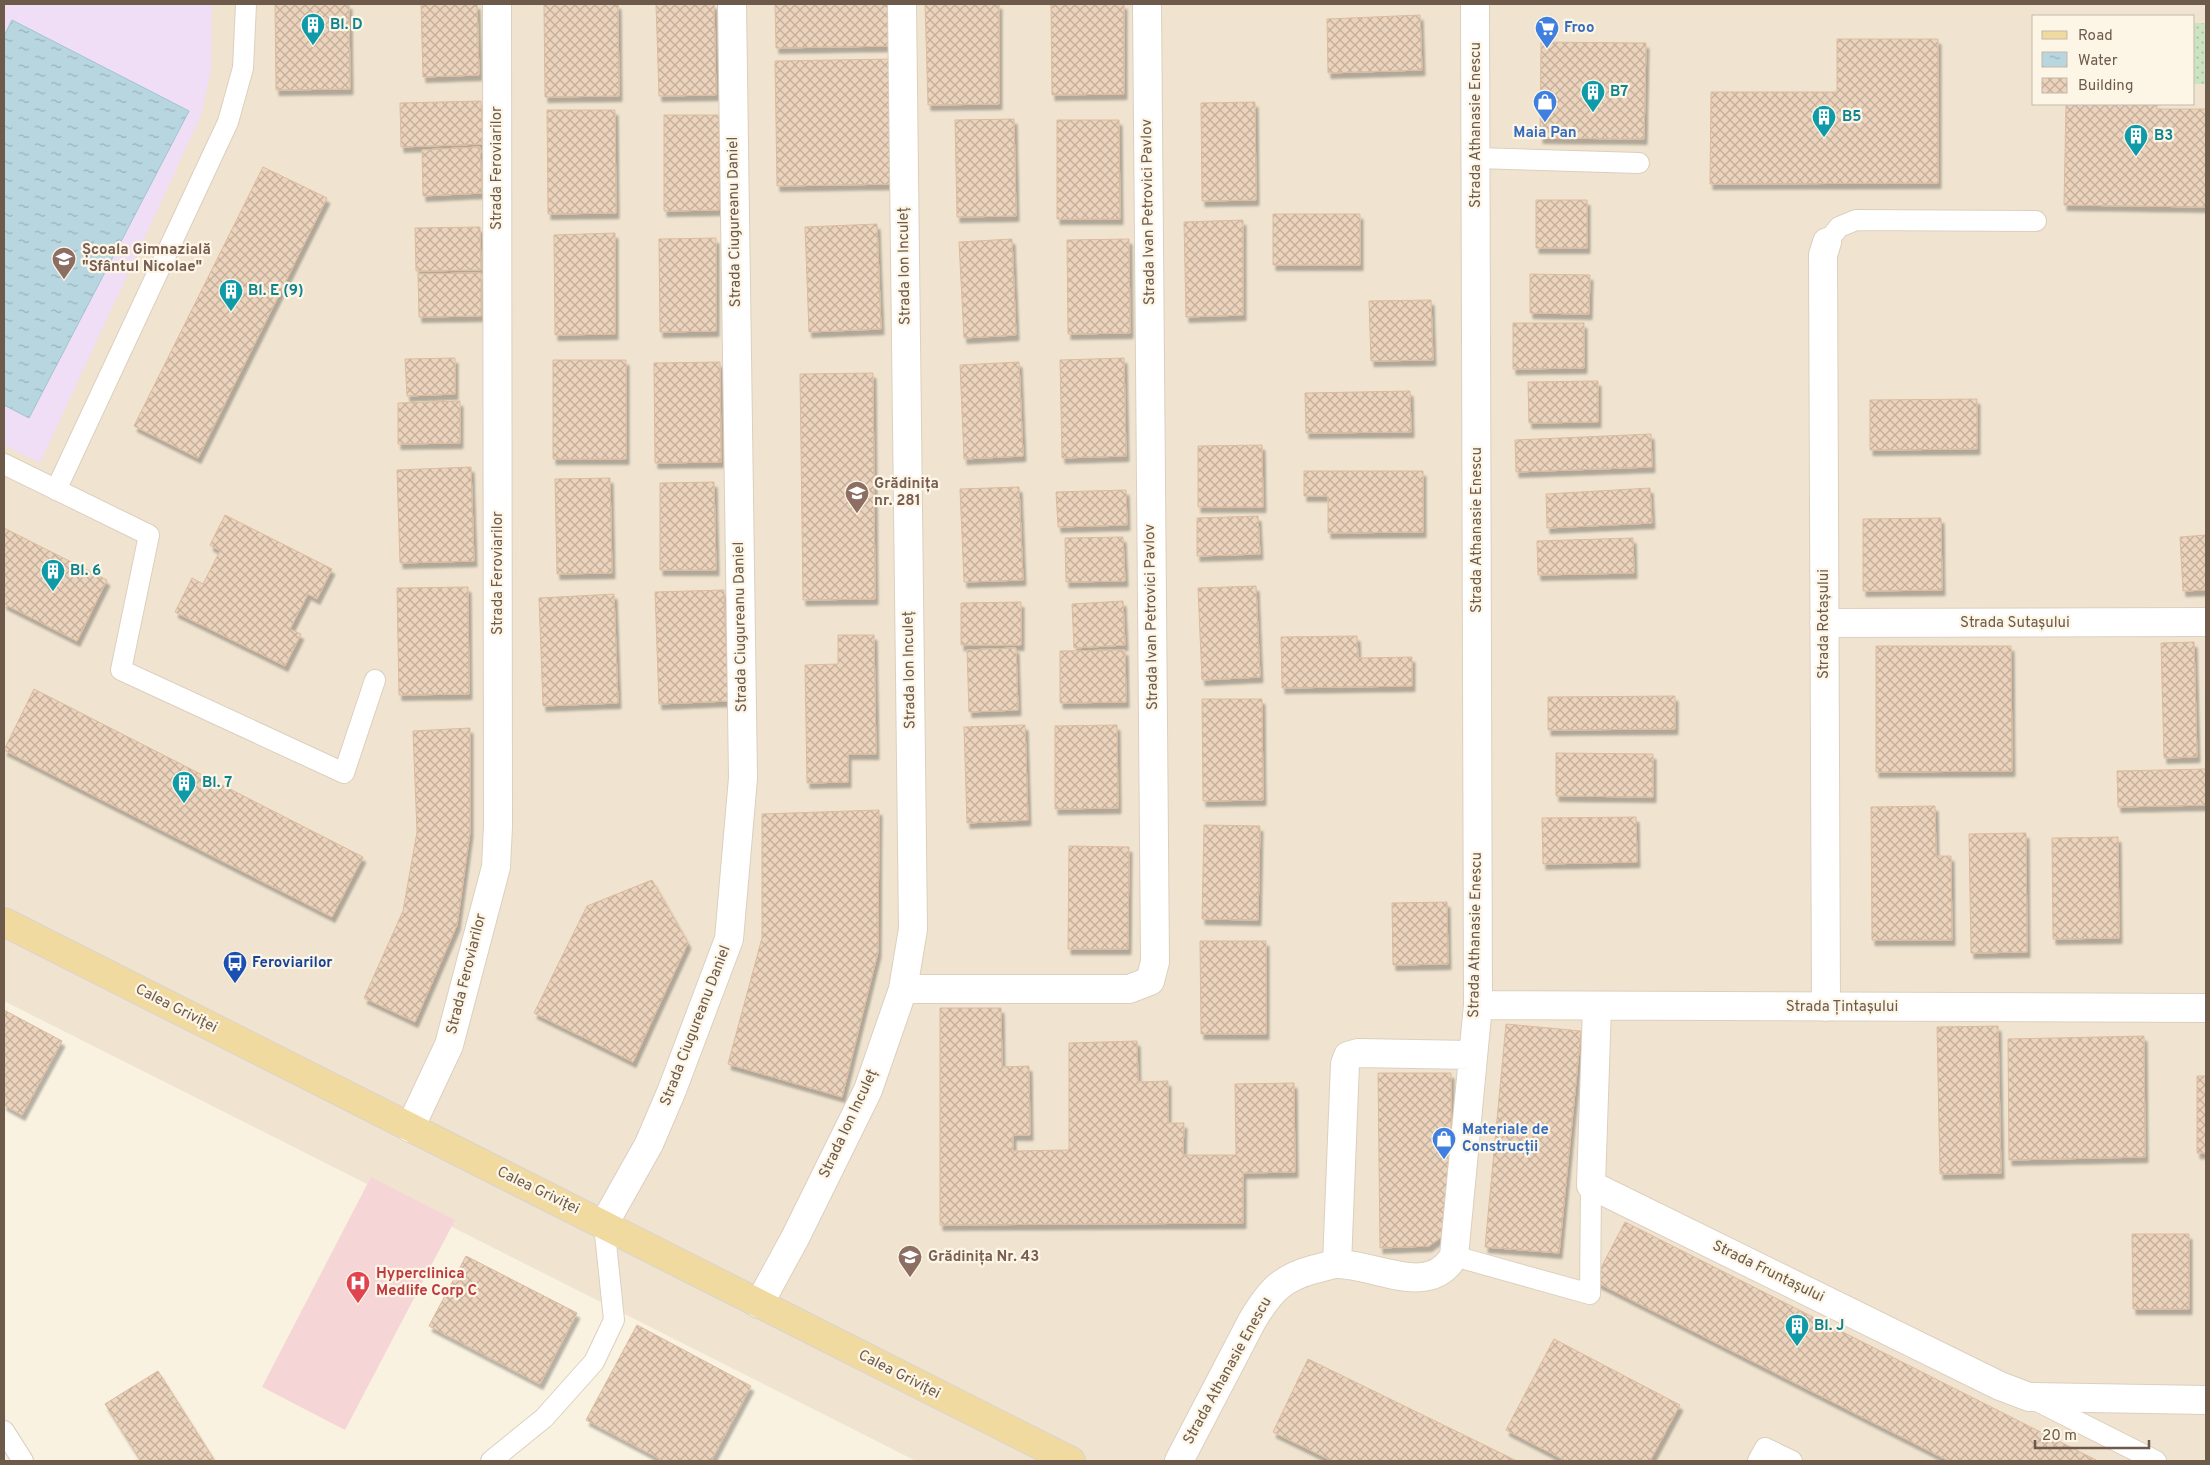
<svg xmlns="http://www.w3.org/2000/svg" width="2210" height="1465" font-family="Overpass,sans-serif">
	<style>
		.residential { fill: #f0e4d0; fill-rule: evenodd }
		.education { fill: #efdef5 }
		.medical { fill: #f6d5d6 }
		.grass { fill: url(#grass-dots) }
		.water { fill: url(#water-ripples); stroke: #a0c4d0 }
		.building { fill: url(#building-cross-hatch); stroke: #dcbb9e; filter: url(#shadow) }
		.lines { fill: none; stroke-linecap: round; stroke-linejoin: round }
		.lane-casing { stroke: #dccfbe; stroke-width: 22 }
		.street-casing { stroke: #dccfbe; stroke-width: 30 }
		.primary-casing { stroke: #d9d4d0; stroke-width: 30 }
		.lane { stroke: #fff; stroke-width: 20 }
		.street { stroke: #fff; stroke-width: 28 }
		.primary { stroke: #f1daa0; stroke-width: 28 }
		.labels { text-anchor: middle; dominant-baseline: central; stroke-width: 4.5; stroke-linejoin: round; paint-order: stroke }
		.culture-label { font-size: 15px; font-weight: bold; fill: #0d838f; stroke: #fdf6e6; text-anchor: start }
		.shop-label { font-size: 15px; font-weight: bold; fill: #366cbe; stroke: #fdf6e6; text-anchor: start }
		.street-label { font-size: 15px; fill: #6d5a4b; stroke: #fdf6e6 }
		.education-label { font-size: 15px; font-weight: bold; fill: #785e54; stroke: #fdf6e6; text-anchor: start }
		.transit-label { font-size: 15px; font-weight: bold; fill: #164399; stroke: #fdf6e6; text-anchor: start }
		.health-label { font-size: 15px; font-weight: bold; fill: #be3a42; stroke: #fdf6e6; text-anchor: start }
	</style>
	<defs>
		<pattern id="grass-dots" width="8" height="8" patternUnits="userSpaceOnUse" patternTransform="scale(1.25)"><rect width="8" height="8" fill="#cde4c2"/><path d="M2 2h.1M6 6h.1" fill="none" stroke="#abbca0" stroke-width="1.8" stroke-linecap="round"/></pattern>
		<pattern id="water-ripples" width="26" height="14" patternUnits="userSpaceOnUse" patternTransform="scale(1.25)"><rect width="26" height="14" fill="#b8d6e0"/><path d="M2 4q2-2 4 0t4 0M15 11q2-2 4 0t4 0" fill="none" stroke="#9ab1b8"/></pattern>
		<pattern id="building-cross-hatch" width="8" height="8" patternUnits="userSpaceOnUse" patternTransform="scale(1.25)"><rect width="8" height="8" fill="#ebd3bc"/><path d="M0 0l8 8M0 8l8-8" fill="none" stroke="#c3ae9b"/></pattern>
		<filter id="shadow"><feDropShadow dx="3" dy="5.5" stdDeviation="1" flood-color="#0004"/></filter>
	</defs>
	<rect width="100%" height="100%" fill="#f9f2e1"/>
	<!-- residential -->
	<path class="residential" d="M4,4H2206V1461H916L4,1001ZM2034,16H2194V104H2034Z"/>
	<!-- education -->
	<path class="education" d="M4,4H212L211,70L201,116L40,463L4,445Z"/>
	<!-- medical -->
	<path class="medical" d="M371,1177L455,1220L345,1430L262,1387Z"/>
	<!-- grass -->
	<path class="grass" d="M2194,23H2206V84H2194Z"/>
	<!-- water -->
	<path class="water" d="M12,20L189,111L29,418L4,405V36Z"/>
	<!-- building -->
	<path class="building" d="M275,4H349L350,89L276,90Z
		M421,4H477L479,75L423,77Z
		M544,4H618L619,96L545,97Z
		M656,4H714L716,95L659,96Z
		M775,4H892V46L776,48Z
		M925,4H999V104L928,105Z
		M1051,4H1124V94L1052,95Z
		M1420,15L1422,70L1328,73L1327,19Z
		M1837,39H1938V183L1710,184L1711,92H1837Z
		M1541,42L1646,43L1644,139L1540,138Z
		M894,59L896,184L777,186L775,61Z
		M481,101L483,144L401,147L400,103Z
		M1255,102L1256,200L1202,201L1201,103Z
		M2066,104H2157V109H2206V207L2064,205Z
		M547,110H615L616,213L548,214Z
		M664,115H719V210L664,211Z
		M1014,119L1016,216L957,217L955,120Z
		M1057,120H1119L1120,219H1057Z
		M480,147L482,193L423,196L422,150Z
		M263,167L327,198L198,458L134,426Z
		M1536,200H1587V248H1536Z
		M1273,214H1360V265H1273Z
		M1243,220V315L1186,317L1184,222Z
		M877,224L881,329L809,332L805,227Z
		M480,227L481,270L416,271L415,228Z
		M615,233V334L555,335L554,235Z
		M716,238V331L660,332L659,239Z
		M1012,239L1016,335L964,338L959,242Z
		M1129,239L1130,333L1068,334L1067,240Z
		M481,273V316L419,317L418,274Z
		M1530,274L1590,275L1589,314L1530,313Z
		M1431,300L1433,360L1371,361L1369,301Z
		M1513,323H1584V368L1513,369Z
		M455,358V394L407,396L405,359Z
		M1124,358L1126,456L1062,458L1060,360Z
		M553,360H626V459H553Z
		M720,362L721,462L655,463L654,363Z
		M1019,362L1023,456L964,459L960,365Z
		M873,373L875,599L803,600L800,374Z
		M1598,381V422L1529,423L1528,382Z
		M1410,391L1411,432L1306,433L1305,393Z
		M1977,399V449L1870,450V400Z
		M460,401V443L398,444V403Z
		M1651,434L1652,467L1516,472L1515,440Z
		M1262,445L1263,507H1198V446Z
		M471,467L474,561L400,563L397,470Z
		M1304,471H1423V532L1328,533V496H1304Z
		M610,478L612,573L557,574L555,479Z
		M714,482L716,570H660V483Z
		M1019,487L1023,580L964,582L960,489Z
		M1650,488L1652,523L1547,528L1546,494Z
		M1126,490L1127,525L1058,527L1056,492Z
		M225,515L332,569L317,599L308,594L290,629L301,634L285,666L175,612L192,578L203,584L220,551L210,545Z
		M1258,516L1260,554L1197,556V518Z
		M1941,518L1942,590L1863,591V519Z
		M4,528L107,580L77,641L4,604Z
		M2206,535V590L2183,591L2180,537Z
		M1123,537L1125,581L1066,582L1065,538Z
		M1633,538L1634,573L1538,575L1537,541Z
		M1256,586L1260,677L1202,680L1198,588Z
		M468,587L469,694L399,695L397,588Z
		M724,590L728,701L659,704L655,592Z
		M614,594L618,703L543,706L539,598Z
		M1123,601L1125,645L1074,648L1072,604Z
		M1021,602V645H961V603Z
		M838,635H874L876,754H848V782L807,783L805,665L838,664Z
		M1357,636L1358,658L1412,657V686L1282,688L1281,637Z
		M2194,642L2197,757L2164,758L2161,643Z
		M1876,646H2011L2012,771L1876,772Z
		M1016,648L1018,710L969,712L967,650Z
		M1125,650L1126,702L1060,703V651Z
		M34,689L363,857L332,917L4,750Z
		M1675,696V729L1548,730V697Z
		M1202,699H1262L1263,800L1203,801Z
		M1025,725L1028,820L967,823L964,727Z
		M1117,725L1118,808L1055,809V726Z
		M470,728V832L457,925L415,1022L364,998L403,911L417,832L413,731Z
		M1556,753L1653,754V797L1556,796Z
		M2206,769V805L2118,807L2117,771Z
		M1935,806L1936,856H1951L1952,940H1872L1871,807Z
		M879,810L878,952L842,1097L728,1064L762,938V814Z
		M1636,817L1637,862L1543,864L1542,818Z
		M1204,825L1260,826L1258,920L1202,919Z
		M2026,833L2027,952L1971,953L1969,834Z
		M2118,837L2119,938L2053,939L2052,838Z
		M1069,846L1129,847L1128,949H1068Z
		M652,880L688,943L633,1062L534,1013L587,906Z
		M1447,902L1448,964L1393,965L1392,903Z
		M1200,941H1266V1034H1201Z
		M940,1008H1001L1002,1067L1029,1066L1030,1135H1013V1151L1069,1150V1043L1137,1041L1138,1082L1168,1081V1123H1184L1183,1155H1236L1235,1084L1294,1083L1295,1172L1243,1173V1223L940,1225Z
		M4,1010L62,1041L22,1115L4,1105Z
		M1506,1024L1581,1031L1559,1253L1485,1247Z
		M1998,1026L2001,1173L1940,1174L1937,1027Z
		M2144,1036L2145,1157L2009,1160L2008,1039Z
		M1378,1073H1451V1230L1429,1246L1380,1248Z
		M2197,1076H2206V1153H2197Z
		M1625,1222L2098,1461H1949L1594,1281Z
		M2132,1234H2189V1309H2133Z
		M466,1256L577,1313L540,1384L429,1326Z
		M637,1325L751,1386L711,1461H664L586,1420Z
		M1554,1339L1680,1405L1650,1461H1566L1506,1430Z
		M1308,1359L1517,1461H1332L1273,1432Z
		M158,1371L215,1461H141L105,1404Z"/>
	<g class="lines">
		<defs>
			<path id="lane" d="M1476,158L1639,163
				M1827,242L1839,227L1856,220L2036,221
				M4,464L149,535L121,670L344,773L375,680
				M56,490L228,122L243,68L246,4
				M1454,1256L1590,1294L1591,1185
				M2033,1399L2156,1461
				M4,1431L23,1461
				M491,1461L544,1418L594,1362L614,1320L604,1224
				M1758,1461L1765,1448L1792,1461"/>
			<path id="street" d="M1824,623L2206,622
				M903,989H1129L1150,981L1155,962L1147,4
				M1478,1005L2206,1008
				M1597,1006L1591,1185L2000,1386L2029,1397L2206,1400
				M1826,1007L1823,255L1827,242
				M410,1128L449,1045L496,867L498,826L497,4
				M604,1224L649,1144L672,1090L729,939L743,778L732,4
				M1337,1264L1345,1064L1348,1056L1358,1053L1472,1055
				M759,1304L795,1238L868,1090L903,989L913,929L902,4
				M1179,1461L1252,1321C1270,1291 1281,1278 1315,1269C1322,1268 1330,1264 1337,1264C1376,1264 1429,1299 1454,1256L1478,1005L1475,4"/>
			<path id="primary" d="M4,922L1071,1461"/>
		</defs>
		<!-- lane casing -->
		<use href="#lane" class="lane-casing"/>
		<!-- street casing -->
		<use href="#street" class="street-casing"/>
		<!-- primary casing -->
		<use href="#primary" class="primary-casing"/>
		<!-- lane -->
		<use href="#lane" class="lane"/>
		<!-- street -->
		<use href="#street" class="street"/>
		<!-- primary -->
		<use href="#primary" class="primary"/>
	</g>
	<!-- icons -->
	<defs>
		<symbol id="building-pin" viewBox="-11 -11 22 30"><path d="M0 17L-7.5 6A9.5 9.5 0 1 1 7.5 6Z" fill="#0f9aa8" stroke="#fdf6e6"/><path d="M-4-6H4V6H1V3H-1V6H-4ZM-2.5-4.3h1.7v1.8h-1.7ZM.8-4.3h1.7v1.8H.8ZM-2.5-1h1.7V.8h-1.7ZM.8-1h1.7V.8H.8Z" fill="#fff"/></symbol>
		<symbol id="supermarket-pin" viewBox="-11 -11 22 30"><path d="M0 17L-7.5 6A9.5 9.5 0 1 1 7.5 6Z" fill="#3f7fe0" stroke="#fdf6e6"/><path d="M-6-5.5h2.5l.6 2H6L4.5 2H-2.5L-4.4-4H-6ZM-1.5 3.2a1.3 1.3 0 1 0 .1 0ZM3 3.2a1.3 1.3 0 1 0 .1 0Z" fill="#fff"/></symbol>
		<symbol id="shop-pin" viewBox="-11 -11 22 30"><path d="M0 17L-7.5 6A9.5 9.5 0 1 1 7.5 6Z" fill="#3f7fe0" stroke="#fdf6e6"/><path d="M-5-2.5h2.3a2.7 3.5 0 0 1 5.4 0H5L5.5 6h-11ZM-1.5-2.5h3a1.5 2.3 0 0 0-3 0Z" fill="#fff"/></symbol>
		<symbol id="school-pin" viewBox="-11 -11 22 30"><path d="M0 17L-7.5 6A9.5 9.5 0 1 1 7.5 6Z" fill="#8d6e63" stroke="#fdf6e6"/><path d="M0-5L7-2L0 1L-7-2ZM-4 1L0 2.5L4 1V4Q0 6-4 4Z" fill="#fff"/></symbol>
		<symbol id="bus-pin" viewBox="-11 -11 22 30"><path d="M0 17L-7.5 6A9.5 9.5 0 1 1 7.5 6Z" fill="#1a4fb4" stroke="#fdf6e6"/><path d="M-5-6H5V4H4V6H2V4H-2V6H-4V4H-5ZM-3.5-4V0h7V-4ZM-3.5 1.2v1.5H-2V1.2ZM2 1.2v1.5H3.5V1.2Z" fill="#fff"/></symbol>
		<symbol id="hospital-pin" viewBox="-11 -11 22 30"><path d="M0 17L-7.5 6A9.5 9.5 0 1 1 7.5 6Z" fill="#e0444e" stroke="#fdf6e6"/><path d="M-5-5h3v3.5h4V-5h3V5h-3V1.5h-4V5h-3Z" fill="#fff"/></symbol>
	</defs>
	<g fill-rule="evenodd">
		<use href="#building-pin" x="299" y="11" width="28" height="38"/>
		<use href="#supermarket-pin" x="1533" y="14" width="28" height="38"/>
		<use href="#building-pin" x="1579" y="78" width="28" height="38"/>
		<use href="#shop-pin" x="1531" y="88" width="28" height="38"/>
		<use href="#building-pin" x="1810" y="103" width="28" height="38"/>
		<use href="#building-pin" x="2122" y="122" width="28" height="38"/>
		<use href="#school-pin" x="50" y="245" width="28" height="38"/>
		<use href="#building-pin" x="217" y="277" width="28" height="38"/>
		<use href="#school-pin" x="843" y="479" width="28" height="38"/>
		<use href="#building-pin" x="39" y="557" width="28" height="38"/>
		<use href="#building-pin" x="170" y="769" width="28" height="38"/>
		<use href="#bus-pin" x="221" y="949" width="28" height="38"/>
		<use href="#shop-pin" x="1430" y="1125" width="28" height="38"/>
		<use href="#school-pin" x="896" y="1243" width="28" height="38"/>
		<use href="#hospital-pin" x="344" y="1269" width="28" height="38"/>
		<use href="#building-pin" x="1783" y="1312" width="28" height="38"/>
	</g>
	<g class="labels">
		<!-- culture labels -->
		<g class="culture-label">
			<text x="330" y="25">Bl. D</text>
			<text x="1610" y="92">B7</text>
			<text x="1842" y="117">B5</text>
			<text x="2154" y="136">B3</text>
			<text x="248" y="291">Bl. E (9)</text>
			<text x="70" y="571">Bl. 6</text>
			<text x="202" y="783">Bl. 7</text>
			<text x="1814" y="1326">Bl. J</text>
		</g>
		<!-- shop labels -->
		<g class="shop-label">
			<text x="1564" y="28">Froo</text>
			<text x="1545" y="133" text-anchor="middle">Maia Pan</text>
			<text x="1462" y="1130">Materiale de<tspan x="1462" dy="17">Construcții</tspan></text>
		</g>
		<!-- street labels -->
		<g class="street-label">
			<text transform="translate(1476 125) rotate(-90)">Strada Athanasie Enescu</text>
			<text transform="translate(497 168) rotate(-90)">Strada Feroviarilor</text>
			<text transform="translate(1149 212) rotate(-91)">Strada Ivan Petrovici Pavlov</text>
			<text transform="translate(735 222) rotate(-91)">Strada Ciugureanu Daniel</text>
			<text transform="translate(905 266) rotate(-91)">Strada Ion Inculeț</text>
			<text transform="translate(1477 530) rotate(-90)">Strada Athanasie Enescu</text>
			<text transform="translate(498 573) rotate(-90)">Strada Feroviarilor</text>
			<text transform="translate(1152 617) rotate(-91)">Strada Ivan Petrovici Pavlov</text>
			<text x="2015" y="623">Strada Sutașului</text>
			<text transform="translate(1824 624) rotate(-90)">Strada Rotașului</text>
			<text transform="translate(741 627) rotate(-91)">Strada Ciugureanu Daniel</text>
			<text transform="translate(910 670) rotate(-91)">Strada Ion Inculeț</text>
			<text transform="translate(1476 935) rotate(-89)">Strada Athanasie Enescu</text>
			<text transform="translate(467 974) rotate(-76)">Strada Feroviarilor</text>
			<text x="1842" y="1007">Strada Țintașului</text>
			<text transform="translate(176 1009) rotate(27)">Calea Griviței</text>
			<text transform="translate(696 1026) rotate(-69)">Strada Ciugureanu Daniel</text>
			<text transform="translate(849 1124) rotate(-65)">Strada Ion Inculeț</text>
			<text transform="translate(538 1191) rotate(26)">Calea Griviței</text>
			<text transform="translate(1768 1272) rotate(26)">Strada Fruntașului</text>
			<text transform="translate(1228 1371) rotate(-61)">Strada Athanasie Enescu</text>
			<text transform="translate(899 1375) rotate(27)">Calea Griviței</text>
		</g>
		<!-- education labels -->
		<g class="education-label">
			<text x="82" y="250">Școala Gimnazială<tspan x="82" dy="17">"Sfântul Nicolae"</tspan></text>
			<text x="874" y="484">Grădinița<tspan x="874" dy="17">nr. 281</tspan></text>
			<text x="928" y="1257">Grădinița Nr. 43</text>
		</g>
		<!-- transit labels -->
		<g class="transit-label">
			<text x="252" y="963">Feroviarilor</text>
		</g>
		<!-- health labels -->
		<g class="health-label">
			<text x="376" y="1274">Hyperclinica<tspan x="376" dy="17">Medlife Corp C</tspan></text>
		</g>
	</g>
	<!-- border -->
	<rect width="2210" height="1465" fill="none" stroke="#6d5a4b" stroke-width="10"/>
	<!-- legend -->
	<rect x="2032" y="15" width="162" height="90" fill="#fdf6e6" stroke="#c3b8a8"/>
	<rect x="2042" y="31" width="25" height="8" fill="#f1daa0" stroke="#c3b8a8"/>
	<text x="2078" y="40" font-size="15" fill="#6d5a4b">Road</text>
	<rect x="2042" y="52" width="25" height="15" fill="url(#water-ripples)" stroke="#c3b8a8"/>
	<text x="2078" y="65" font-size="15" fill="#6d5a4b">Water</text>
	<rect x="2042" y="78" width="25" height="15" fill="url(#building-cross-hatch)" stroke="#c3b8a8"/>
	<text x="2078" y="90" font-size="15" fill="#6d5a4b">Building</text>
	<!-- scale -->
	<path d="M2035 1440v8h114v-8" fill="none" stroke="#6d5a4b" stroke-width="2.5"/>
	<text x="2042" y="1440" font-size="15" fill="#6d5a4b" stroke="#fdf6e6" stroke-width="4" paint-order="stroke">20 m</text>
</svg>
